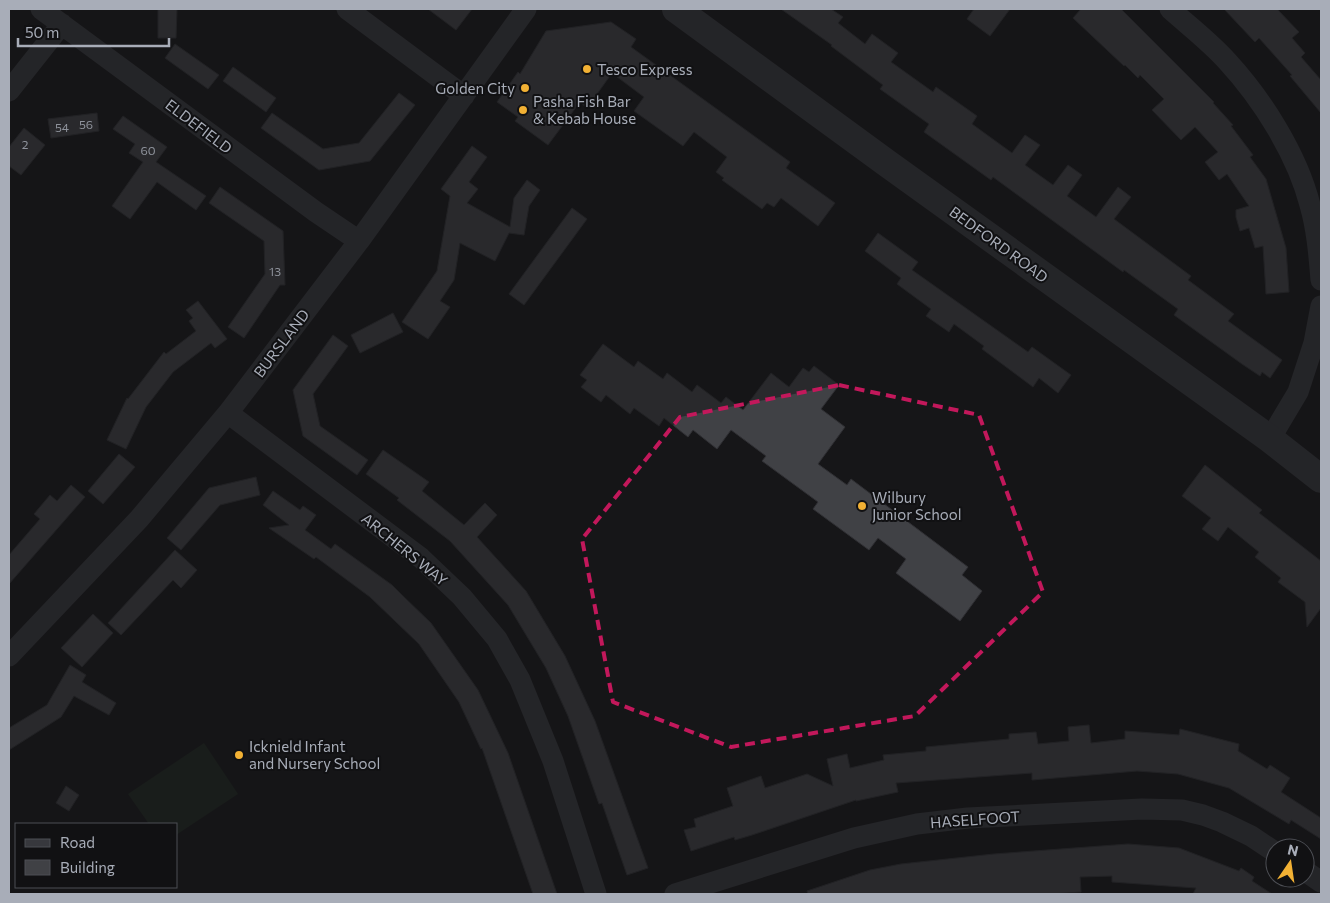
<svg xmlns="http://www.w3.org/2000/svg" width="1330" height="903" font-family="Commissioner,sans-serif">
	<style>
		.pitch { fill: #1e261f }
		.building { fill: #404145; stroke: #303034 }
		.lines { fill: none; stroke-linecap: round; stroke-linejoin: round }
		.minor { stroke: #37383d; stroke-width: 21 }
		.tertiary { stroke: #37383d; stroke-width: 28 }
		.marked { fill: none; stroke: #c2185b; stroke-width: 4; stroke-dasharray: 10 6; stroke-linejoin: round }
		.poi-dot { fill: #f2b134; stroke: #111113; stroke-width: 2 }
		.labels { text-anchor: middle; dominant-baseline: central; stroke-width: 4; stroke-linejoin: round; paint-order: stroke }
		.number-label { font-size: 12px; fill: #8e929b }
		.poi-label { font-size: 15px; fill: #a8adb8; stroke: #111113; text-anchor: start }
		.street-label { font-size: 15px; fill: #a8adb8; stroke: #111113 }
	</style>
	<rect width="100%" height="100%" fill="#161618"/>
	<!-- pitch -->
	<path class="pitch" d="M204,743L238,794L176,835V824H149L128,794Z"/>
	<!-- building -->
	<path class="building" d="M158,9H177L176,38H158Z
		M428,9H472L456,30Z
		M781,9H831L843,17L838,23L865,44L872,34L898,53L891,62L933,92L936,87L977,116L972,124L1012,153L1025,135L1040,145L1025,165L1053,185L1068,165L1082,175L1067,196L1096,217L1118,187L1131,197L1114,219L1191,276L1188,280L1234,314L1228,321L1282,360L1270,378L1262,372L1260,376L1242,364L1174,315L1178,309L1124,270L1123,272L993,177L991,180L924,132L929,124L880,89L883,85L831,46L832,45Z
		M974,9H1010L990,36L967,19Z
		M1081,9H1121L1214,102L1213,103L1233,125L1231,126L1253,155L1250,157L1266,179L1286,248L1289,292L1266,294L1263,246L1255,248L1249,228L1240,231L1236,217V210L1249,206L1227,174L1219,180L1205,162L1218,152L1195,127L1181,140L1152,110L1164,99L1140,75L1138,78L1125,65L1124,66L1073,18Z
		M1224,9H1277L1299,32L1292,38L1305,53L1301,57L1321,80V113L1290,76L1292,75L1259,38L1255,42Z
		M611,22L636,39L631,47L790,162L786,168L835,203L818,226L781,198L774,207L767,203L762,209L722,180L724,178L716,172L727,157L694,132L683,146L634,111L644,97L612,73L587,108L580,102L548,145L515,121L518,117L497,102L518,72L520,74L546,31Z
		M175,44L219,75L208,89L165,58Z
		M233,67L276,98L266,112L223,81Z
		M399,93L415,105L370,161L319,170L261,128L272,113L323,149L359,143Z
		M97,113L99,131L51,138L48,119Z
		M123,116L167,147L156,162L206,196L196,210L157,182L130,219L112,206L143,162L129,153L135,144L113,129Z
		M24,128L45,145L21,175L9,166V147Z
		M472,146L487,157L469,182L478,189L467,203L510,227L514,198L527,180L540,190L529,206L524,235L509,233L495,261L460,243L454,280L440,301L450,307L428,339L402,322L437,271L450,196L441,189Z
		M220,187L283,231L285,285H280L244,338L228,327L265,274L264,241L209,203Z
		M572,208L587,219L524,305L509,294Z
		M878,233L918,262L912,270L1028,352L1032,347L1071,375L1058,393L1039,378L1033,387L982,349L984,346L954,324L949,332L926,316L931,309L897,284L901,278L865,251Z
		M198,301L227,339L215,348L211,343L173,372L146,407L126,449L107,440L127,398L128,399L164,352L166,354L196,331L189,321L193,318L186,310Z
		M393,313L403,332L360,353L351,335Z
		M333,335L348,346L313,394L320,426L368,460L357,475L303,436L293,390Z
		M603,344L634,367L638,361L663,379L667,373L692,392L697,385L721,403L726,397L743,410L771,373L789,387L803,368L809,372L814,366L839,385L821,409L845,427L818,464L847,485L851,479L968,567L962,575L982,591L960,621L896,573L906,559L878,538L869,550L813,509L818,502L762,461L766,456L731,430L717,449L693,430L688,437L664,418L659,426L634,408L630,414L606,395L601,402L581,387L587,380L580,375Z
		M383,450L429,482L422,491L464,525L485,503L497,515L477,537L526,591L565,656L595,721L648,868L627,875L602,803L599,804L568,716L546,668L508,605L450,541L397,500L399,498L366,474Z
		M119,454L135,467L103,504L88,491Z
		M1205,465L1262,510L1259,513L1321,561V608L1307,627L1305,602L1278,582L1281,578L1255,557L1259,552L1228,527L1218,541L1202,529L1211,518L1182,496Z
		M256,477L260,495L220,505L181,550L167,538L209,488Z
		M71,485L85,497L9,584V555L40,519L34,514L50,495L57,501Z
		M273,491L300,510L303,506L316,515L305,530L331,549L335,544L392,585L402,595L431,623L478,690L508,753L557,894H533L482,748L481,749L459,702L419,644L370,597L316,557L314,559L269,528L289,525L263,505Z
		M175,550L197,570L181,588L173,580L121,635L108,623Z
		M93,614L113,633L82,667L61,648Z
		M70,665L86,675L82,682L116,703L109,715L74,696L61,717L9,750V728L47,705Z
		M1089,725L1091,743L1125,739V731L1179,735L1180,729L1239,744L1238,751L1267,769L1270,765L1290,778L1281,792L1321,818V839L1291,820L1289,824L1229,788L1178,774L1137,771L1032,780V773L896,783L898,792L856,801V800L752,835L735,840L734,837L691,851L684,830L696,827L694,819L733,806L727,788L761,776L765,788L807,774L833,786L827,759L847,754L850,768L884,760L883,755L926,751V747L1009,739V734L1036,732L1038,744L1069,741L1068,727Z
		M66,786L79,795L69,811L56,803Z
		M1128,844L1179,848L1239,871L1241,868L1254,877L1252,881L1272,894H1193L1196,888L1112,882V876L1080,877L1081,892L1052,894H808L807,891L870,870L901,864L994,854Z"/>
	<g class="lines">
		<!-- minor -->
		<path class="minor" d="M41,9L316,212L359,241
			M347,9L464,96
			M1170,9C1189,26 1210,42 1227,61C1262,99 1297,154 1310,205C1317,229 1319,255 1321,280
			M9,91L62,24
			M228,413L421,558L462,597L497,639L520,680L553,761L596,894
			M1270,439L1298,392L1314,343L1321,306
			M9,656L139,519L228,413L359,241L526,9
			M1305,871L1321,882
			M675,894L854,838L917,824L968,818L1142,809L1182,810L1203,815L1222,822L1251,836L1275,852"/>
		<!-- tertiary -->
		<path class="tertiary" d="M676,9L888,164L1270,439L1321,479"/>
	</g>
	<!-- marked area -->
	<path d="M0 0H1330V903H0ZM839,385L979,415L1043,592L915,716L731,747L613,702L582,539L680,417Z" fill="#161618" fill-opacity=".55" fill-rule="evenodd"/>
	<path class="marked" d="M839,385L979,415L1043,592L915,716L731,747L613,702L582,539L680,417Z"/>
	<!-- markers -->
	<g class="poi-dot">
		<circle cx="587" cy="69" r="5"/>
		<circle cx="525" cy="88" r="5"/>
		<circle cx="523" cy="110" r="5"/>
		<circle cx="862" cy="506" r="5"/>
		<circle cx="239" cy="755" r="5"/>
	</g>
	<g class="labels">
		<!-- number labels -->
		<g class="number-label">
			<text x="86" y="124">56</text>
			<text x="62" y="127">54</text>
			<text x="25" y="144">2</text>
			<text x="148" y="150">60</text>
			<text x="275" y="271">13</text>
		</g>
		<!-- poi labels -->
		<g class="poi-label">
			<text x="597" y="69">Tesco Express</text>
			<text x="515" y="88" text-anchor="end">Golden City</text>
			<text x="533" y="101">Pasha Fish Bar<tspan x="533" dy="17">&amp; Kebab House</tspan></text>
			<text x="872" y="497">Wilbury<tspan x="872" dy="17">Junior School</tspan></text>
			<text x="249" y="746">Icknield Infant<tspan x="249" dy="17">and Nursery School</tspan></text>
		</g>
		<!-- street labels -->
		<g class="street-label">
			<text transform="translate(199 126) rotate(37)">ELDEFIELD</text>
			<text transform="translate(999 244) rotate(36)">BEDFORD ROAD</text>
			<text transform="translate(281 343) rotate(-53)">BURSLAND</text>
			<text transform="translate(405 549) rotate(39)">ARCHERS WAY</text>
			<text transform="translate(975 819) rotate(-4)">HASELFOOT</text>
		</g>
	</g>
	<!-- border -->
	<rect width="1330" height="903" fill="none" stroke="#a8adb8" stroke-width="20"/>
	<!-- legend -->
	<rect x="15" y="823" width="162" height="65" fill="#111113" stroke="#4d4f55"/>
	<rect x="25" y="839" width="25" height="8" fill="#37383d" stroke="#4d4f55"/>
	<text x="60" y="848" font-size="15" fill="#a8adb8">Road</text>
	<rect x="25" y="860" width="25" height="15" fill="#404145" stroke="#4d4f55"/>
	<text x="60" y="873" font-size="15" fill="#a8adb8">Building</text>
	<!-- north arrow -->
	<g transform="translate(1290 863) rotate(13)"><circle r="24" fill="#111113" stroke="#4d4f55"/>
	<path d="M0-4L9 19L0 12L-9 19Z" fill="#f2b134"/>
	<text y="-8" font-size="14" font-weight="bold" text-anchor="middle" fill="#a8adb8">N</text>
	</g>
	<!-- scale -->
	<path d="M18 38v8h151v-8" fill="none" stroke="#a8adb8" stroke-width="2.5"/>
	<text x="25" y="38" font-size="15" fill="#a8adb8" stroke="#111113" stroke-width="4" paint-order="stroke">50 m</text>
</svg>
